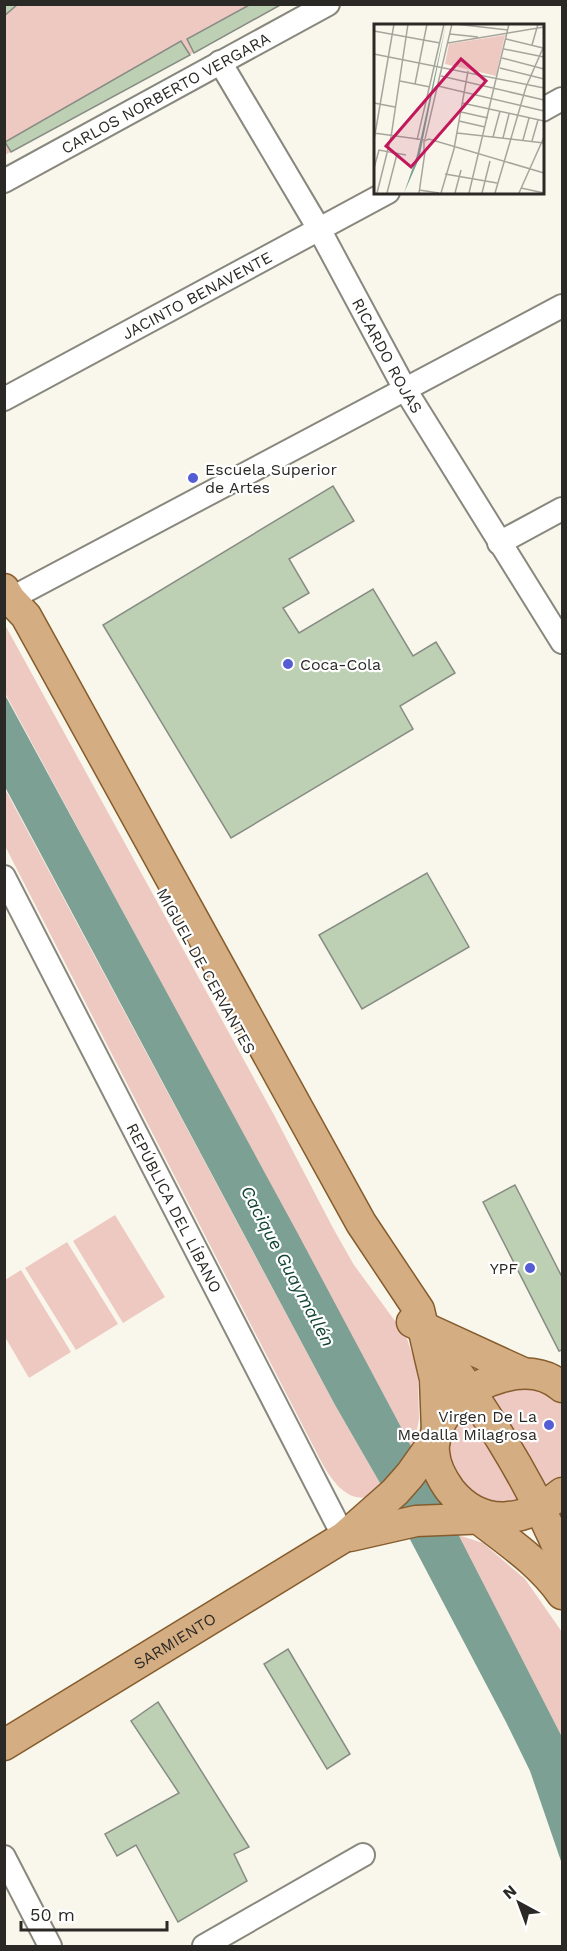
<svg xmlns="http://www.w3.org/2000/svg" width="567" height="1951" font-family="'Work Sans',sans-serif">
	<style>
		.green { fill: #eec9c2 }
		.water { fill: #7ca093 }
		.building { fill: #bdd0b4; stroke: #878d84; stroke-width: 1.5 }
		.lines { fill: none; stroke-linecap: round; stroke-linejoin: round }
		.minor-casing { stroke: #89887e; stroke-width: 26 }
		.major-casing { stroke: #865c2c; stroke-width: 33 }
		.minor { stroke: #fff; stroke-width: 22 }
		.major { stroke: #d4ad82; stroke-width: 30 }
		.poi-dot { fill: #545dd4; stroke: #fff; stroke-width: 2 }
		.labels { text-anchor: middle; dominant-baseline: central; stroke-width: 4.5; stroke-linejoin: round; paint-order: stroke }
		.street-label { font-size: 16px; fill: #2a2925; stroke: #fff }
		.poi-label { font-size: 16px; fill: #2a2925; stroke: #fff; text-anchor: start }
		.water-label { font-size: 18px; font-style: italic; fill: #124536; stroke: #fff }
		.inset-road { fill: none; stroke: #a6a59c; stroke-width: 1.5 }
		.view { fill: #c2185b; fill-opacity: 0.15; stroke: #c2185b; stroke-width: 3 }
		.inset-edge { fill: none; stroke: #2a2925; stroke-width: 3 }
	</style>
	<rect width="100%" height="100%" fill="#f9f7ec"/>
	<!-- green -->
	<path class="green" d="M5,5H282L5,155Z
		M4,623L273,1113L333,1228L354,1265L406,1336L415,1362L418,1380L419,1419L413,1450L5,693Z
		M4,787L335,1405L384,1490C342,1518 323,1463 307,1434L5,846Z
		M115,1215L165,1297L123,1323L73,1241Z
		M67,1242L118,1324L76,1350L25,1268Z
		M21,1270L71,1352L29,1378L5,1337V1280Z
		M520,1384L562,1397V1481L546,1492L487,1394Z
		M469,1406L523,1501C507,1504 485,1503 471,1494C462,1488 454,1472 447,1464L451,1432Z
		M458,1535L483,1543L525,1579L562,1632V1737Z"/>
	<!-- water -->
	<path class="water" d="M4,693L297,1232L459,1536L562,1737V1864L530,1771L506,1722L384,1490L335,1405L5,787Z"/>
	<!-- building -->
	<path class="building" d="M4,4H18L4,16Z
		M251,4H282L194,53L187,39Z
		M181,41L190,55L11,152L5,142Z
		M333,486L354,521L289,559L309,593L283,608L299,633L373,589L413,656L436,642L455,673L400,706L413,729L231,838L103,625Z
		M427,873L469,947L362,1009L319,935Z
		M515,1185L562,1277V1350L559,1351L483,1202Z
		M288,1649L350,1754L327,1769L264,1664Z
		M158,1702L249,1847L234,1854L247,1881L178,1922L136,1845L117,1856L105,1834L179,1793L131,1721Z"/>
	<g class="lines">
		<defs>
			<g id="minor">
				<path id="s1" d="M220,62L319,229L406,391L562,642"/>
				<path d="M542,110L562,99"/>
				<path id="s2" d="M4,181L328,4"/>
				<path id="s3" d="M4,399L388,192"/>
				<path d="M499,543L562,509"/>
				<path d="M10,599L562,306"/>
				<path id="s4" d="M4,877L344,1537"/>
				<path d="M4,1857L50,1946"/>
				<path d="M204,1946L363,1855"/>
			</g>
			<g id="major">
				<path d="M4,589L10,599L26,616L361,1223L419,1310L435,1379L437,1432"/>
				<path d="M412,1322L521,1372"/>
				<path d="M430,1335C481,1404 529,1477 562,1557"/>
				<path d="M562,1387C545,1372 523,1371 502,1377C471,1385 431,1415 434,1452C435,1466 442,1479 450,1490C482,1530 526,1522 562,1493"/>
				<path d="M474,1515C505,1540 539,1561 562,1594"/>
				<path d="M350,1536L416,1521L489,1518"/>
				<path id="s5" d="M4,1745L344,1537L395,1492L410,1475L435,1440"/>
			</g>
		</defs>
		<!-- minor casing -->
		<use href="#minor" class="minor-casing"/>
		<!-- major casing -->
		<use href="#major" class="major-casing"/>
		<!-- minor -->
		<use href="#minor" class="minor"/>
		<!-- major -->
		<use href="#major" class="major"/>
	</g>
	<!-- markers -->
	<g class="poi-dot">
		<circle cx="193" cy="478" r="6"/>
		<circle cx="288" cy="664" r="6"/>
		<circle cx="530" cy="1268" r="6"/>
		<circle cx="549" cy="1425" r="6"/>
	</g>
	<g class="labels">
		<!-- street labels -->
		<g class="street-label">
			<text stroke="none"><textPath href="#s2" startOffset="184">CARLOS NORBERTO VERGARA</textPath></text>
			<text stroke="none"><textPath href="#s3" startOffset="219">JACINTO BENAVENTE</textPath></text>
			<text stroke="none"><textPath href="#s1" startOffset="338">RICARDO ROJAS</textPath></text>
			<text transform="translate(206 971) rotate(61)">MIGUEL DE CERVANTES</text>
			<text stroke="none"><textPath href="#s4" startOffset="372">REPÚBLICA DEL LÍBANO</textPath></text>
			<text stroke="none"><textPath href="#s5" startOffset="200">SARMIENTO</textPath></text>
		</g>
		<!-- poi labels -->
		<g class="poi-label">
			<text x="205" y="469">Escuela Superior<tspan x="205" dy="18">de Artes</tspan></text>
			<text x="300" y="664">Coca-Cola</text>
			<text x="518" y="1268" text-anchor="end">YPF</text>
			<text x="537" y="1416" text-anchor="end">Virgen De La<tspan x="537" dy="18">Medalla Milagrosa</tspan></text>
		</g>
		<!-- water labels -->
		<g class="water-label">
			<text transform="translate(288 1266) rotate(62)">Cacique Guaymallén</text>
		</g>
	</g>
	<!-- overview -->
	<g transform="translate(374 24)">
		<rect width="170" height="170" fill="#f9f7ec"/>
		<path d="M131,11L122,52L71,40L75,20Z" fill="#eec9c2"/>
		<path d="M72,0L45,135L30,169L43,131Z" fill="#7ca093"/>
		<path class="inset-road" d="M81,0L134,6M0,7L66,19M76,10L104,13M132,15L169,24M74,19L170,3M158,21L164,0M130,25L170,33M0,30L170,64M128,34L170,45M126,44L170,55M67,52L170,76M26,57L56,63M41,60L53,0M64,62L170,87M0,79L21,83M88,79L170,97M87,88L114,94M85,97L111,103M0,109L51,116M83,109L170,119M119,113L126,87M129,114L135,90M51,115L78,0M0,116L20,0M43,116L70,0M149,116L155,94M158,117L164,96M50,130V117L55,115L170,149M0,144L5,126L32,131M71,150L123,159M147,164L170,169M45,166L65,169M3,169L17,113L34,0M13,169L23,130M45,169L51,128M67,169L80,125L94,47M81,169L87,146M95,169L135,0M108,169L116,137M121,169L152,63L169,24M145,169L170,113"/>
		<path class="view" d="M87,35L112,57L37,143L12,122Z"/>
		<rect width="170" height="170" class="inset-edge"/>
	</g>
	<!-- border -->
	<rect width="567" height="1951" fill="none" stroke="#2a2925" stroke-width="12"/>
	<!-- north arrow -->
	<g transform="translate(519 1903) rotate(319)" stroke="#ffffff" stroke-width="4.5" paint-order="stroke">
	<path d="M0-4.5L10 22L0 15L-10 22Z" fill="#2a2925"/>
	<text y="-9" font-size="16" font-weight="bold" text-anchor="middle" fill="#2a2925">N</text>
	</g>
	<!-- scale -->
	<path d="M21 1921v9h146v-9" fill="none" stroke="#2a2925" stroke-width="3"/>
	<text x="30" y="1921" font-size="18" fill="#2a2925" stroke="#ffffff" stroke-width="4.5" paint-order="stroke">50 m</text>
</svg>
